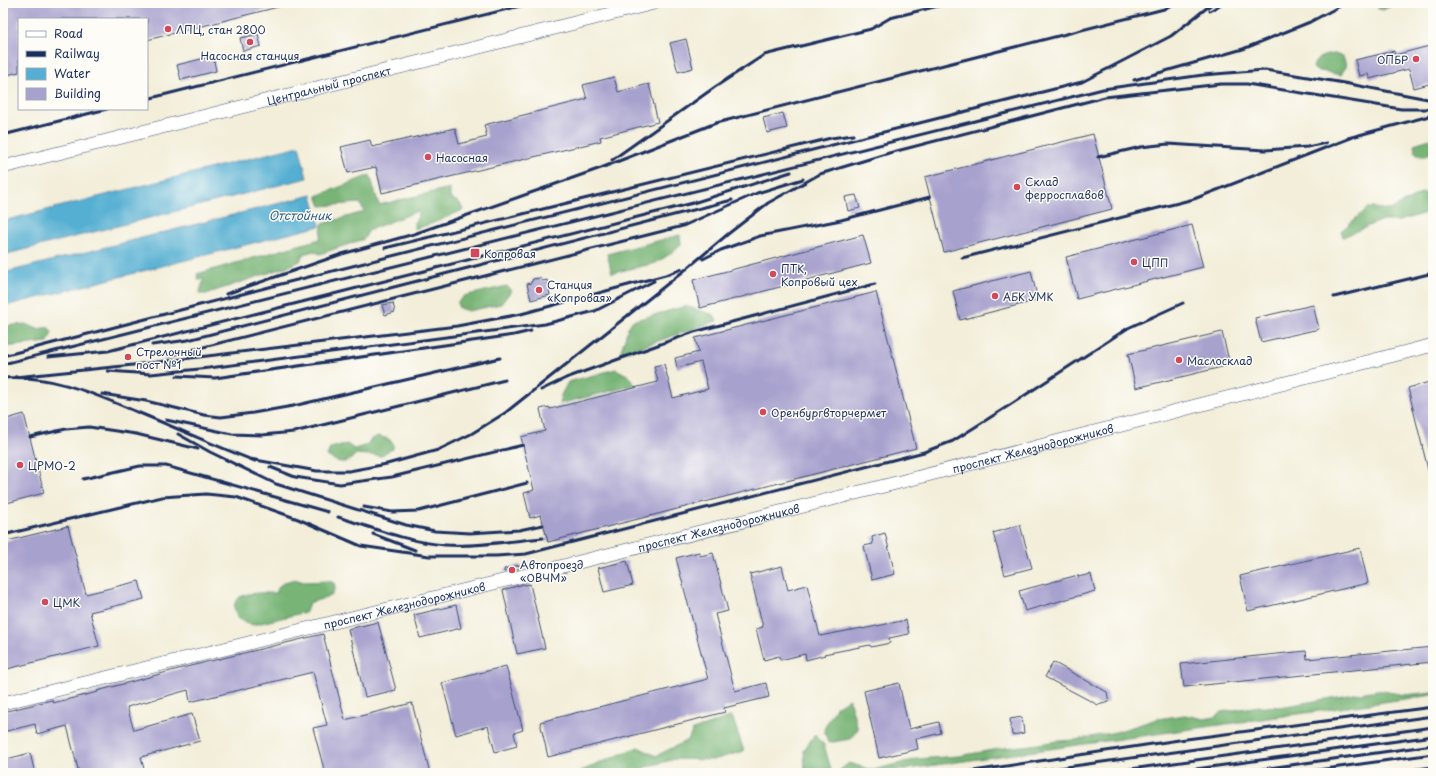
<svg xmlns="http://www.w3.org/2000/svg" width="1436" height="776" font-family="'Playpen Sans',sans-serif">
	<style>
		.forest { fill: #77b474; stroke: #497269 }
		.water { fill: #54afd2; stroke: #386f98 }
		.building { fill: #a7a1ce }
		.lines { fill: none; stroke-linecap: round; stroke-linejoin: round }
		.street-casing { stroke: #3b4c70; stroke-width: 14 }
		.street { stroke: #fff; stroke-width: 13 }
		.rail { stroke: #1b2f5e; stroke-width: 3 }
		.poi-dot { fill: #d1495b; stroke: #fdfcf7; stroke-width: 1.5 }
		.labels { text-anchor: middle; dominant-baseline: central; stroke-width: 3; stroke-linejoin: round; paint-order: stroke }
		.poi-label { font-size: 11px; fill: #1b2f5e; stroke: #fdfcf7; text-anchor: start }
		.street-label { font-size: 11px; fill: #1b2f5e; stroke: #fdfcf7 }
		.water-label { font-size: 12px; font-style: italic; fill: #2f5c87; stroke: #fdfcf7 }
	</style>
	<rect width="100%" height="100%" fill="#fdfcf7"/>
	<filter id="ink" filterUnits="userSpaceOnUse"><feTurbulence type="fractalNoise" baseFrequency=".025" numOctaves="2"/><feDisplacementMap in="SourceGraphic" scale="8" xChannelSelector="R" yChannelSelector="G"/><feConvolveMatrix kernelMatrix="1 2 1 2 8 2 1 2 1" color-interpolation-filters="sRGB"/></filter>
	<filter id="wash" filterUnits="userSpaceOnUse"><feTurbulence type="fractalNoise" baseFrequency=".012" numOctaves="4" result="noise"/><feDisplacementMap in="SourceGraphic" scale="16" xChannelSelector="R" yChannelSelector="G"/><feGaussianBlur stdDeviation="0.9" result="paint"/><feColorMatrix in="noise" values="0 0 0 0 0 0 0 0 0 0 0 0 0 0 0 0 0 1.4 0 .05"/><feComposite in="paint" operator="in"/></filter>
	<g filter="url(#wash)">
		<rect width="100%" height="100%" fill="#f3eed9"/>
		<!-- forest -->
		<path class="forest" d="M1378,3H1397L1383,10L1378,9Z
			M1335,54L1343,57L1346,65L1341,75L1315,70L1313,67C1317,56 1325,55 1335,54Z
			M1433,138V150L1427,156H1420L1415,152L1414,144Z
			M370,175L379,205L450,188V198L460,203L463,210L431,224L414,229V224L419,214L418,211L369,230L364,239L320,254L314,251L303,254L300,261L289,266L206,294H199L204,279H198L197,274L320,239L322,224L364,212L360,203L321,206L317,196Z
			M1422,193L1433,194V211L1399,221H1380L1343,237L1341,231L1368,208H1375L1390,210Z
			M680,235L681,245L673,252L656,263L612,273L607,254Z
			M507,286L511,291L501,304L468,311L459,308L457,303L464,296Z
			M686,306L714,315L717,321L620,354L628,328L632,321Z
			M25,324L38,329L48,327L52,332L48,342L3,347V326Z
			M616,369L629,376L635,385L559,404L561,395L568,382Z
			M378,436L389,439L393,444V449L386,452L382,456L356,454C346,466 339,463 327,456L330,448L347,444L354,449L367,445L370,440Z
			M294,579L304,582L329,581L334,583L335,588L331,596L309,603L306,612L253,625L238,619C223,590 258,593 276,593L279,586L285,582Z
			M1377,690L1405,695L1433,692V695L879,773H840L841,769L849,763L873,770L917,759L959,756L1004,748L1031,745L1058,741L1075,740L1116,732L1157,719L1185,715L1204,719L1215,717L1222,712L1259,706L1280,707Z
			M849,699L858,729L850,739L828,743L824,729L836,707Z
			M732,716L744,751L713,760L675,759L646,767L635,773H576L638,747L656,756L688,740L693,730Z
			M815,734L824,745L831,769L818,773H805L804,750Z"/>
		<!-- water -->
		<path class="water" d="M299,146L307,178L3,255V221Z
			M312,195L320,226L9,305L3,284V273Z"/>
		<g id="blocks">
			<!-- building -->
			<path class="building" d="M3,3H282V6L147,40V19H19V72L3,76Z
				M258,34L261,46L243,51L240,38Z
				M686,39L693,68L678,72L670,43Z
				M1433,45V83L1414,88L1409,69L1369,79L1368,74L1359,76L1355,60L1394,51L1395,55Z
				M213,56L216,71L181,80L177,65Z
				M614,77L618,92L649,84L658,122L600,137L601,141L382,193L376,167L348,173L341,147L370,140L372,147L455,128L459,144L487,137L484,125L587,99L583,85Z
				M783,113L787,128L767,133L763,118Z
				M1093,134L1112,209L944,252L925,177Z
				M856,195L860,208L848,211L845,197Z
				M1192,225L1203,267L1077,299L1066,257Z
				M863,235L871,263L700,308L693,280Z
				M1031,271L1038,300L960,320L953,291Z
				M540,278L543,281L547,280L550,295L531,300L527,284L531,283L533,279Z
				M876,292L916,448L548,542L541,515L530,518L524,493L534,490L521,437L545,431L540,409L549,407L550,409L658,382L654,366L664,364L673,398L708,389L701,362L677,368L675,358L699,352L695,338Z
				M393,303L395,312L385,315L382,305Z
				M1313,305L1319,329L1261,342L1255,318Z
				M1222,332L1230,365L1136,388L1128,354Z
				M1433,381V477L1430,478L1408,388Z
				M24,414L44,493L3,504V420Z
				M1020,525L1032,568L1005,575L993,533Z
				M68,526L86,594L139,581L144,599L90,612L99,646L3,670V542Z
				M885,533L895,574L872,580L864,546L873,544L872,537Z
				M1360,548L1368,583L1248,611L1240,576Z
				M699,552L700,556L713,553L728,611L715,614L735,691L766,683L769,697L724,708L725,712L548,757L540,722L708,679L676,558Z
				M627,561L633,585L604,592L598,568Z
				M520,565L521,568L504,572V569Z
				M782,566L788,590L807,585L820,636L862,628V629L906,620L909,634L889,638L890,643L871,647L870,645L824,654L825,655L806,660L805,654L780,660L779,656L764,660L756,629L763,627L750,574Z
				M1091,574L1095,591L1025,611L1019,591L1078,575V577Z
				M524,584L525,585L530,584L545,648L517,654L503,590Z
				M456,605L461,628L420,638L414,615Z
				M378,622L396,690L365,697L348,629Z
				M323,634L345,720L412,703L430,773H325L313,728L327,725L313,672L190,702L188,690L127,707L134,730L192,714L200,741L141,757L145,773H79L67,726L37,734L35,724L3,732V712L52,700L53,703L98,692L97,691L182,668Z
				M1433,647V662L1184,687L1181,664L1306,651L1307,659Z
				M1053,662L1107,692L1109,702L1098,705L1045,677Z
				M506,666L523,730L514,733L517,746L495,752L488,726L456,735L442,683Z
				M899,683L909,729L939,722L941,733L916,739L918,749L879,758L864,691Z
				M1022,717L1024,733L1012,735L1010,719Z
				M30,753L35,773H3V760Z"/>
		</g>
	</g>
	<g filter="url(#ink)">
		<use href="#blocks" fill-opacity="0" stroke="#3b4c70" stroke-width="1"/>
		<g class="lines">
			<defs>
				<g id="street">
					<path id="s1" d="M3,167L654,3"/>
					<path id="s2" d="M3,703L531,574L892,484L1433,345"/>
				</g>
			</defs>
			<!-- street casing -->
			<use href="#street" class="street-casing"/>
			<!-- street -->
			<use href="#street" class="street"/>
			<!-- rail -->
			<path class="rail" d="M1210,11L1223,3
				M1134,80L1243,49L1310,22L1346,3
				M147,99L532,3
				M3,135L107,109
				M1348,138L1433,115
				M1098,157L1141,147L1168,144L1265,150L1307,147L1326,143
				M612,160L715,87L764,55L871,29L890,18L950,3
				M385,248L831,138L853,135
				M962,258L1194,199L1353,137
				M703,259L721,250L760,236L841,220L930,197
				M226,294L342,254L414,234L601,168L716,123L1164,9L1175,3
				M1334,297L1433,273
				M152,345L188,340L732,200
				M3,356L273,286L1082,82L1171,36L1213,3
				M168,356L683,226L757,193L803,179
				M48,357L108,351L693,203L791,172
				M3,364L1103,89L1203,75L1265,70L1344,83L1433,100
				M108,371L151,374L209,368L545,324L595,311L654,281
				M177,376L215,378L514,335L531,331
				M15,377L133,365L457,326L521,314L669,274L681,269
				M3,378C51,374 94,394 137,412C177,428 215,446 255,461
				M541,390L566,378L694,332L875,284
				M102,394L146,401L204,415L221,417L253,413L293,406L500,358
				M166,420L232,434L262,435L294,432L505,380
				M178,434L210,452L276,484L406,525L435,531L470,533L519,530L543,525
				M30,437L66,429L89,427L136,434L198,449
				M250,459L317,471H349L387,464L438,450L471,434L505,413L690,266L728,234L768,203L820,174L889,153L1105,97L1221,84H1247L1401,109H1433
				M270,467L295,477L340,484L392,477L523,445
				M83,479L140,466H166L328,512
				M364,507L392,512L419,511L527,483
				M338,517C373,528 408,542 445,545C477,547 511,541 543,538
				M373,534L415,550
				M3,535L162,497L206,494L236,497L298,519L361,546L429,556H496L526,554L924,452L953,441L1013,403L1128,328L1183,303
				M960,773L1179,740L1433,707
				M1023,773L1433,716
				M1102,773L1433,727
				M1167,773L1433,736
				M1234,773L1433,745
				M1296,773L1433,754
				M1387,773L1433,767"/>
		</g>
	</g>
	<!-- markers -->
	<g class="poi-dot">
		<circle cx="168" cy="29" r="4"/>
		<circle cx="250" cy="42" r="4"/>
		<circle cx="1416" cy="59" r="4"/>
		<circle cx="428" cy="157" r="4"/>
		<circle cx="1017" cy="187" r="4"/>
		<rect x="470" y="248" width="10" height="10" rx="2"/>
		<circle cx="1134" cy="262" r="4"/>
		<circle cx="773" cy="274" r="4"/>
		<circle cx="539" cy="290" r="4"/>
		<circle cx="995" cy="296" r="4"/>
		<circle cx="128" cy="357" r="4"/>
		<circle cx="1179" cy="360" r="4"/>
		<circle cx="763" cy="412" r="4"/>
		<circle cx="20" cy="465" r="4"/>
		<circle cx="512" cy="570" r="4"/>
		<circle cx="45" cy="602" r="4"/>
	</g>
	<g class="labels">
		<!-- poi labels -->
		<g class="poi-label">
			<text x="176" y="29">ЛПЦ, стан 2800</text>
			<text x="250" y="55" text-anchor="middle">Насосная станция</text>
			<text x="1408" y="59" text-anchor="end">ОПБР</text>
			<text x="436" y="157">Насосная</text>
			<text x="1025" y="181">Склад<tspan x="1025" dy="13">ферросплавов</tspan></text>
			<text x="484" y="253">Копровая</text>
			<text x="1142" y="262">ЦПП</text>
			<text x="781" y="268">ПТК,<tspan x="781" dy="13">Копровый цех</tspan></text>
			<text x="547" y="284">Станция<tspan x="547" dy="13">«Копровая»</tspan></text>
			<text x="1003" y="296">АБК УМК</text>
			<text x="136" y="351">Стрелочный<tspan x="136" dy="13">пост №1</tspan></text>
			<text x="1187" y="360">Маслосклад</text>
			<text x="771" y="412">Оренбургвторчермет</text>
			<text x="28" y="465">ЦРМО-2</text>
			<text x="520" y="564">Автопроезд<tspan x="520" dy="13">«ОВЧМ»</tspan></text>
			<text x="53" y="602">ЦМК</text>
		</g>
		<!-- street labels -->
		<g class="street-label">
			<text stroke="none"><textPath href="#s1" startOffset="336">Центральный проспект</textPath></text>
			<text stroke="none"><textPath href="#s2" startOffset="1061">проспект Железнодорожников</textPath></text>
			<text stroke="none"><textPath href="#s2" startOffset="737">проспект Железнодорожников</textPath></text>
			<text stroke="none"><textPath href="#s2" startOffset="413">проспект Железнодорожников</textPath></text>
		</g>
		<!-- water labels -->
		<g class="water-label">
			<text x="300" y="215">Отстойник</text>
		</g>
	</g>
	<!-- margin -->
	<rect width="1436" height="776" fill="none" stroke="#fdfcf7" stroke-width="16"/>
	<!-- legend -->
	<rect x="18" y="18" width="130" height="92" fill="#fdfcf7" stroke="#a3aaba"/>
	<rect x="26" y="31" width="20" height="6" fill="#ffffff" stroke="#a3aaba"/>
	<text x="54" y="38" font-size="12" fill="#1b2f5e">Road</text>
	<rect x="26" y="51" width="20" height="6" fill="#1b2f5e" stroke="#a3aaba"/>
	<text x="54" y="58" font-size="12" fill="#1b2f5e">Railway</text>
	<rect x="26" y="68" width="20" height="12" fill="#54afd2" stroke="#a3aaba"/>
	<text x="54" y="78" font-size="12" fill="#1b2f5e">Water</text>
	<rect x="26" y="88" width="20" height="12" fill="#a7a1ce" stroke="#a3aaba"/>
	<text x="54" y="98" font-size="12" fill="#1b2f5e">Building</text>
</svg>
